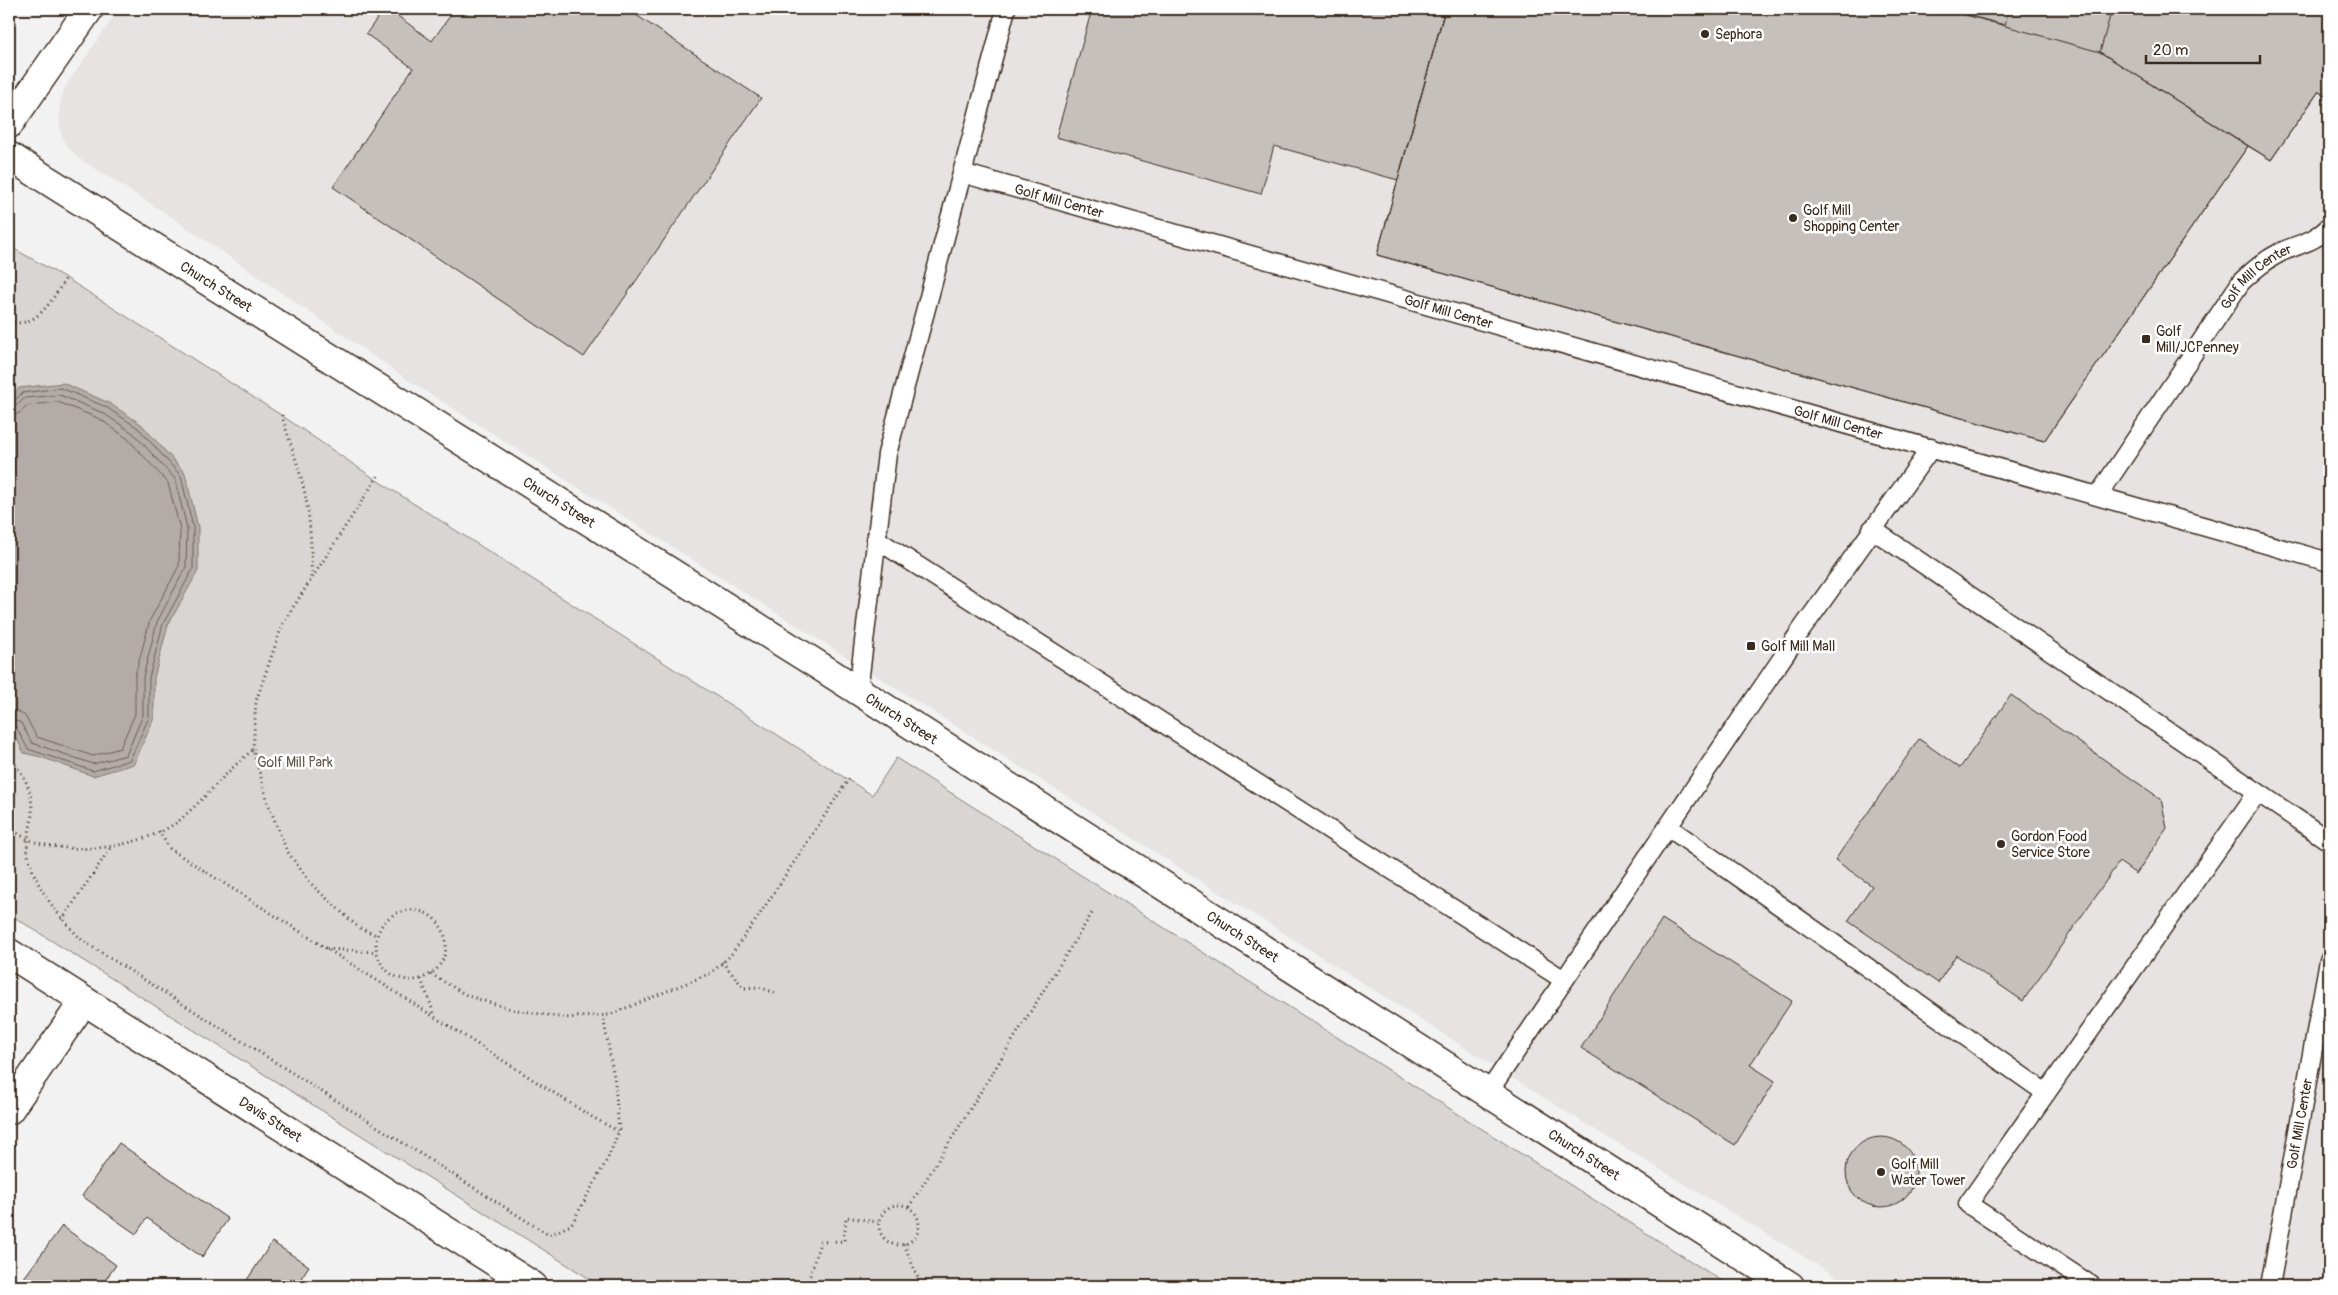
<svg xmlns="http://www.w3.org/2000/svg" width="2338" height="1295" font-family="Pangolin,sans-serif">
	<style>
		.built { fill: #e6e3e2 }
		.green { fill: #d8d5d2; stroke: #8a8078 }
		.water { fill: #b2aba7; stroke: #827770 }
		.lines { fill: none; stroke-linecap: round; stroke-linejoin: round }
		.shore { stroke: #6b5e55; stroke-width: 1 }
		.building { fill: #c6c0bd; stroke: #3b2a1e }
		.service-casing { stroke: #3b2a1e; stroke-width: 21 }
		.minor-casing { stroke: #3b2a1e; stroke-width: 31 }
		.secondary-casing { stroke: #3b2a1e; stroke-width: 31 }
		.path { stroke: #3b2a1e; stroke-width: 3; stroke-dasharray: 1 4; stroke-linecap: butt }
		.service { stroke: #fff; stroke-width: 18 }
		.minor { stroke: #fff; stroke-width: 28 }
		.secondary { stroke: #fff; stroke-width: 28 }
		.poi-dot { fill: #3b2a1e; stroke: #fff; stroke-width: 2 }
		.labels { text-anchor: middle; dominant-baseline: central; stroke-width: 5; stroke-linejoin: round; paint-order: stroke }
		.poi-label { font-size: 14px; fill: #3b2a1e; stroke: #fff; text-anchor: start }
		.street-label { font-size: 14px; fill: #3b2a1e; stroke: #fff }
		.park-label { font-size: 14px; fill: #62554b; stroke: #fff }
	</style>
	<rect width="100%" height="100%" fill="#f3f2f2"/>
	<filter id="ink" filterUnits="userSpaceOnUse"><feTurbulence type="fractalNoise" baseFrequency=".02" numOctaves="2"/><feDisplacementMap in="SourceGraphic" scale="10" xChannelSelector="R" yChannelSelector="G"/><feConvolveMatrix kernelMatrix="1 2 1 2 8 2 1 2 1" color-interpolation-filters="sRGB"/></filter>
	<g filter="url(#ink)">
		<!-- built -->
		<path class="built" d="M119,9H2329V1286H1852L1584,1123L411,382L170,216L78,158L65,143L61,134L59,113L60,104L65,87Z"/>
		<!-- green -->
		<path class="green" d="M9,246L66,278L281,415L375,479L872,795L896,758L1730,1286H601L9,914Z"/>
		<!-- water -->
		<path class="water" d="M63,383L109,403L141,424L185,473L198,527V571L168,625L154,678V718L134,764L93,776L41,757L24,753L12,730L9,728V398L19,388Z"/>
		<g class="lines">
			<!-- shore -->
			<path class="shore" d="M9,402L14,401L22,393L61,388L106,407L138,428L181,476L193,527V569L163,624L149,678V717L130,760L93,771L28,749L16,727L9,724
				M9,408L16,406L25,398L60,395L103,413L133,433L175,479L187,528L186,567L157,622L143,677V715L126,755L93,764L32,743L21,723L9,718
				M9,415L18,414L29,405L58,402L100,419L128,439L168,483L180,529L179,566L150,620L135,676V714L120,748L93,756L37,737L25,716L17,711L9,710"/>
		</g>
		<!-- building -->
		<path class="building" d="M384,9H388L432,41L455,9H627L761,98L584,357L333,187L413,68L366,34Z
			M1092,9H1445L1398,180L1274,146L1261,194L1056,137Z
			M1445,9H2329V98L2319,91L2271,160L2248,146L2044,441L1377,255Z
			M1445,9H1944L2100,52L2248,146L2044,441L1377,255Z
			M1944,9H2009L2005,25Z
			M2112,9H2329V98L2319,91L2271,160L2100,52Z
			M2011,695L2161,799L2167,828L2136,874L2119,862L2023,1001L1956,955L1938,983L1848,921L1872,886L1835,860L1919,739L1960,768Z
			M1662,919L1792,1001L1750,1065L1775,1081L1735,1145L1581,1048Z
			M1846 1172a35 35 0 1 1 70 0a35 35 0 1 1-70 0Z
			M119,1143L228,1219L202,1257L147,1218L136,1234L82,1196Z
			M62,1226L116,1265L101,1286H18Z
			M272,1242L309,1266L296,1286H243Z"/>
		<g class="lines">
			<defs>
				<g id="service">
					<path id="s1" d="M962,173L2329,562"/>
					<path id="s2" d="M2099,494L2241,282C2254,270 2265,260 2281,252C2299,244 2316,241 2329,227"/>
					<path d="M1872,529L2329,841"/>
					<path d="M876,539L1564,980"/>
					<path d="M858,691L887,454L1006,9"/>
					<path d="M1668,827L2046,1093"/>
					<path d="M1487,1094L1802,629L1931,448"/>
					<path d="M2092,1286L1968,1204L2257,793"/>
					<path id="s3" d="M2270,1286L2329,960"/>
				</g>
				<g id="minor">
					<path id="s4" d="M9,156L821,667L1790,1286"/>
					<path id="s5" d="M9,953L533,1286"/>
					<path d="M9,1110L84,1001"/>
				</g>
				<path id="secondary" d="M9,124L89,9"/>
			</defs>
			<!-- service casing -->
			<use href="#service" class="service-casing"/>
			<!-- minor casing -->
			<use href="#minor" class="minor-casing"/>
			<!-- secondary casing -->
			<use href="#secondary" class="secondary-casing"/>
			<!-- path -->
			<path class="path" d="M9,321C36,331 54,297 66,278
				M282,415C287,435 295,455 300,474C310,508 312,543 311,578
				M378,476L283,623L256,701L253,750L269,806L287,851L313,886L358,927L378,936
				M9,757C27,777 35,796 31,823C29,833 26,844 28,854C34,887 60,918 83,941L549,1235L571,1225L608,1158L619,1131L615,1083L603,1016
				M9,828C16,832 24,838 32,841C75,856 138,848 176,823C182,819 187,813 193,808C213,789 231,767 253,750
				M159,831L170,849L592,1117L618,1131
				M376 945a35 35 0 1 1 70 0a35 35 0 1 1-70 0Z
				M62,920L111,847
				M327,949L376,952
				M722,962L744,988L759,987L776,993
				M431,974L468,996L511,1009L564,1018L609,1015L711,973L730,956L756,920L850,777
				M421,979L435,1016
				M879 1225a20 20 0 1 1 40 0a20 20 0 1 1-40 0Z
				M909,1207L1092,913
				M904,1244L918,1278V1286
				M818,1286L809,1279L820,1242L844,1241L846,1217L878,1222"/>
			<!-- service -->
			<use href="#service" class="service"/>
			<!-- minor -->
			<use href="#minor" class="minor"/>
			<!-- secondary -->
			<use href="#secondary" class="secondary"/>
		</g>
	</g>
	<!-- markers -->
	<g class="poi-dot">
		<circle cx="1705" cy="34" r="5"/>
		<circle cx="1793" cy="218" r="5"/>
		<rect x="2141" y="334" width="10" height="10" rx="2.5"/>
		<rect x="1746" y="641" width="10" height="10" rx="2.5"/>
		<circle cx="2001" cy="844" r="5"/>
		<circle cx="1881" cy="1172" r="5"/>
	</g>
	<g class="labels">
		<!-- poi labels -->
		<g class="poi-label">
			<text x="1715" y="34">Sephora</text>
			<text x="1803" y="210">Golf Mill<tspan x="1803" dy="16">Shopping Center</tspan></text>
			<text x="2156" y="331">Golf<tspan x="2156" dy="16">Mill/JCPenney</tspan></text>
			<text x="1761" y="646">Golf Mill Mall</text>
			<text x="2011" y="836">Gordon Food<tspan x="2011" dy="16">Service Store</tspan></text>
			<text x="1891" y="1164">Golf Mill<tspan x="1891" dy="16">Water Tower</tspan></text>
		</g>
		<!-- street labels -->
		<g class="street-label">
			<text stroke="none"><textPath href="#s1" startOffset="101">Golf Mill Center</textPath></text>
			<text stroke="none"><textPath href="#s2" startOffset="270">Golf Mill Center</textPath></text>
			<text stroke="none"><textPath href="#s4" startOffset="245">Church Street</textPath></text>
			<text stroke="none"><textPath href="#s1" startOffset="506">Golf Mill Center</textPath></text>
			<text stroke="none"><textPath href="#s1" startOffset="911">Golf Mill Center</textPath></text>
			<text stroke="none"><textPath href="#s4" startOffset="650">Church Street</textPath></text>
			<text stroke="none"><textPath href="#s4" startOffset="1055">Church Street</textPath></text>
			<text stroke="none"><textPath href="#s4" startOffset="1460">Church Street</textPath></text>
			<text stroke="none"><textPath href="#s5" startOffset="310">Davis Street</textPath></text>
			<text stroke="none"><textPath href="#s3" startOffset="165">Golf Mill Center</textPath></text>
			<text stroke="none"><textPath href="#s4" startOffset="1865">Church Street</textPath></text>
		</g>
		<!-- park labels -->
		<g class="park-label">
			<text x="295" y="762">Golf Mill Park</text>
		</g>
	</g>
	<!-- margin -->
	<rect width="2338" height="1295" fill="none" stroke="#fff" stroke-width="30"/>
	<rect x="15" y="15" width="2308" height="1265" fill="none" stroke="#3b2a1e" stroke-width="2" filter="url(#ink)"/>
	<!-- scale -->
	<path d="M2146 55v8h114v-8" fill="none" stroke="#3b2a1e" stroke-width="2.5"/>
	<text x="2153" y="55" font-size="15" fill="#3b2a1e" stroke="#ffffff" stroke-width="4" paint-order="stroke">20 m</text>
</svg>
